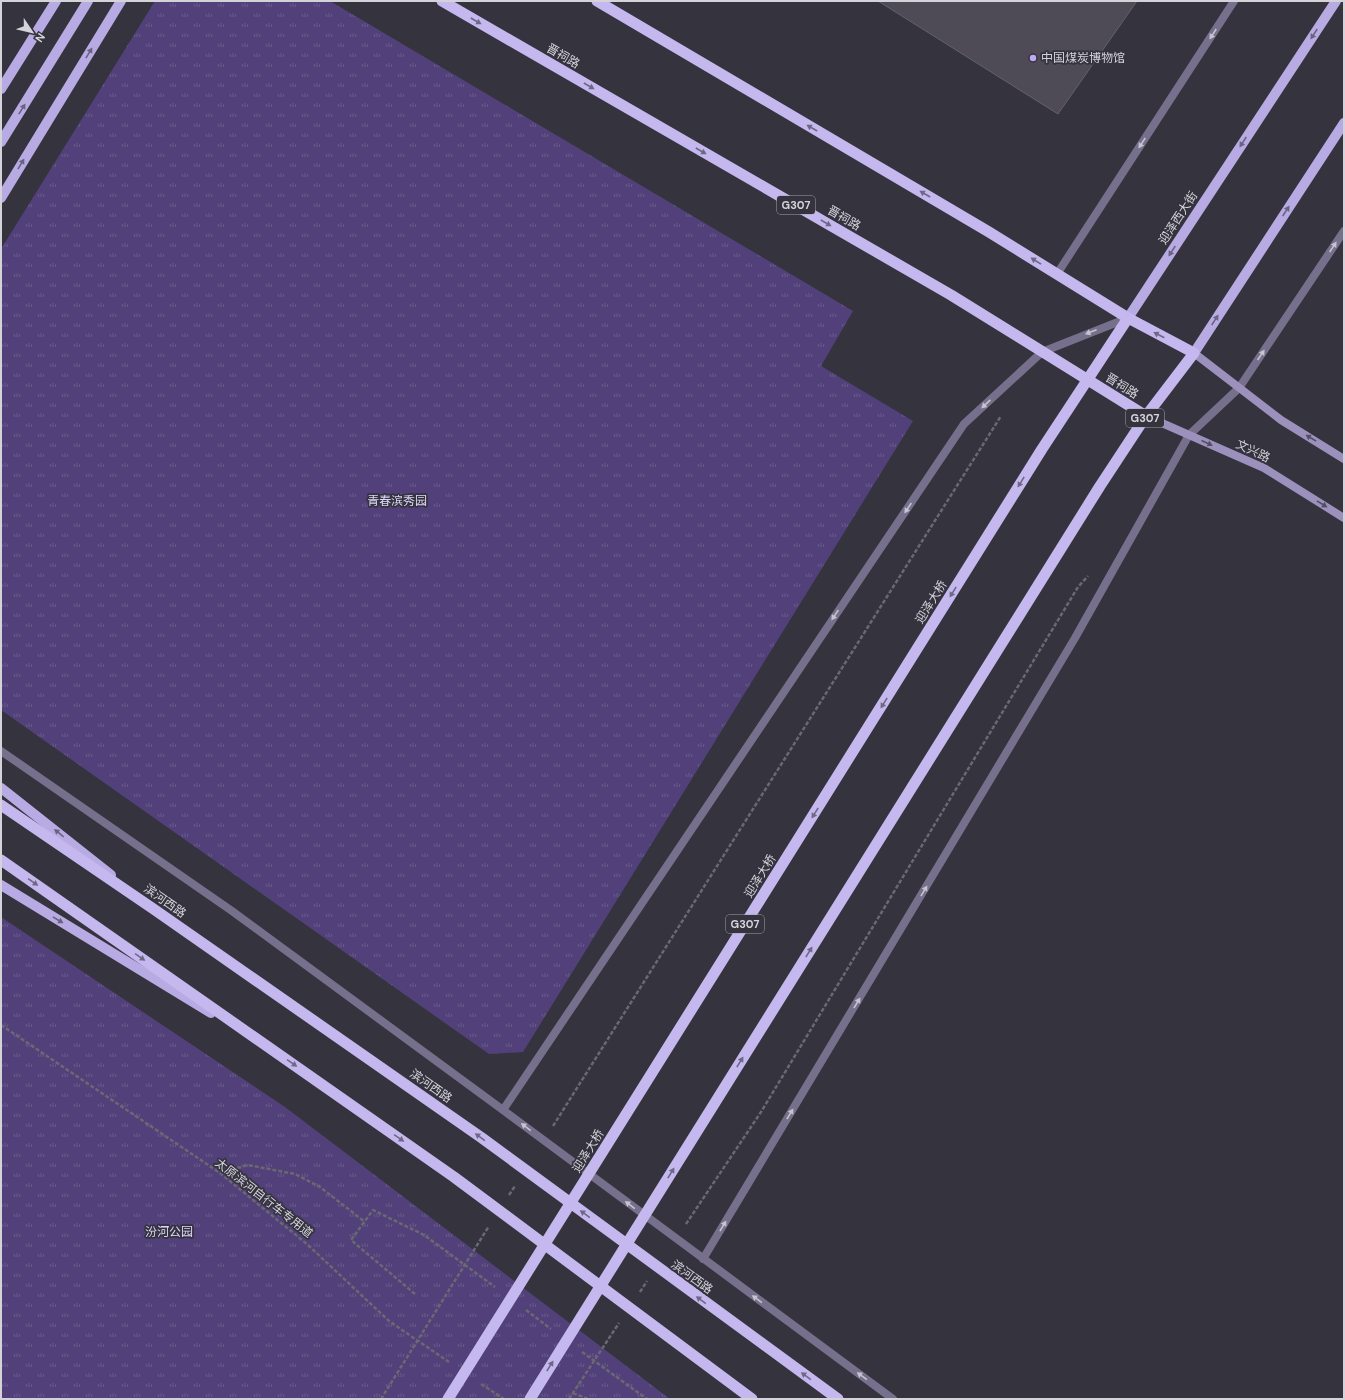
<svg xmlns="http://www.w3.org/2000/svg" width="1345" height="1400" font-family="'DM Sans','Noto Sans SC',sans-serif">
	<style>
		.park { fill: url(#park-tufts) }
		.building { fill: #4e4b57; stroke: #63616d }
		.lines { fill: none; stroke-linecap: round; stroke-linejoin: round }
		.path { stroke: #6a6872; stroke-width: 2.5; stroke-dasharray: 4 2; stroke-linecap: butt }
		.tertiary { stroke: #77708c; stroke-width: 8 }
		.secondary { stroke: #9c91bd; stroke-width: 8 }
		.primary { stroke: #b8abe3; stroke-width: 10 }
		.trunk { stroke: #c4b8ee; stroke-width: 11 }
		.oneway { fill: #6e6884 }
		.oneway2 { fill: #c6c4ce }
		.oneway3 { fill: #696380 }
		.oneway4 { fill: #544f64 }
		.poi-dot { fill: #bda9f5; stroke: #35333e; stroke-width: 1.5 }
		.labels { text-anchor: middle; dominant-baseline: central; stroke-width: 3.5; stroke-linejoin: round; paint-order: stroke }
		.shield { fill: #35333e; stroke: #a4a3ab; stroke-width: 1 }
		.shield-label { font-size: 11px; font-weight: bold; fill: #d4d3da }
		.street-label { font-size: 12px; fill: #d4d3da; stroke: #35333e }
		.poi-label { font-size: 12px; fill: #d4d3da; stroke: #35333e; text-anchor: start }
		.park-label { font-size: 12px; fill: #ded6fa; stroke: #35333e }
	</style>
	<defs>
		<pattern id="park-tufts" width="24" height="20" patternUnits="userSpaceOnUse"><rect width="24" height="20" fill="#514079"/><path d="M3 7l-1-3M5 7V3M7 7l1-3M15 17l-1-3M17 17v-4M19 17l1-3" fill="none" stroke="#695b8b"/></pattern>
	</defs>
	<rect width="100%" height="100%" fill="#35333e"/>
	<!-- park -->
	<path class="park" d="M155,1H330L853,311L821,366L913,421L523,1052L489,1054L1,710V249Z
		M1,917L285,1107L670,1399H1Z"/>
	<!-- building -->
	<path class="building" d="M878,1H1137L1058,114Z"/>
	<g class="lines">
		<!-- path -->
		<path class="path" d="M1,1025L220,1173L308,1245L389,1321L449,1362
			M553,1126L1001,416
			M220,1173L248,1165L295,1174L320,1187L365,1222
			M509,1195L515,1186
			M686,1224L761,1112L1078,587L1088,576
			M640,1292L647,1281
			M415,1294L351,1240L373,1210L424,1235L495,1287
			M526,1310L551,1329
			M582,1352L647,1399
			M481,1384L504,1399
			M573,1393L588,1399
			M381,1399L489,1226
			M569,1399L619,1323"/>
		<!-- tertiary -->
		<path class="tertiary" d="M1057,274L1234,1
			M1,751L232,911L503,1110L893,1399
			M503,1110L964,424L1042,352L1128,318
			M703,1259L1075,638L1189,435L1239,388L1344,231"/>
		<!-- secondary -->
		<path class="secondary" d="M1194,353L1281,420L1344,459
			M1146,416L1264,468L1344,518"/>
		<!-- primary -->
		<path class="primary" d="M1,89L56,1
			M1,142L88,1
			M1,198L121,1
			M1128,318L1336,1
			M1194,353L1344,123
			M1,788L111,875
			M1,885L211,1013"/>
		<!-- trunk -->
		<path class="trunk" d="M442,1L951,295L1146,416
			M597,1L989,232L1128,318L1194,353
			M1,805L155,910L482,1138L838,1399
			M1,860L454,1177L752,1399
			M448,1399L1042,449L1128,318
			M530,1399L1100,486L1146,416L1194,353"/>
	</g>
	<!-- one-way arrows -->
	<defs><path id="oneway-solid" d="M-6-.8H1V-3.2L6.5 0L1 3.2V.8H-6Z"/></defs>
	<g class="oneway">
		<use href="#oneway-solid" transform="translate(476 21) rotate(30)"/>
		<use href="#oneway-solid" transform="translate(589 86) rotate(30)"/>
		<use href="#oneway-solid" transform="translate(812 128) rotate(-150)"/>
		<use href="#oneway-solid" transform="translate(701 151) rotate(30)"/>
		<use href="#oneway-solid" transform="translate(925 194) rotate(-150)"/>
		<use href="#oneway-solid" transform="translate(826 223) rotate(30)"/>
		<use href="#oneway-solid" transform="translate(1036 261) rotate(-148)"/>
		<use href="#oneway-solid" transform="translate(1159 335) rotate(-153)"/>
		<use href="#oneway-solid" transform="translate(1021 482) rotate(122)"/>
		<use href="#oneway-solid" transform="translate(953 592) rotate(122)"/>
		<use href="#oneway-solid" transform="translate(884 703) rotate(122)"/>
		<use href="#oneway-solid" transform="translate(815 813) rotate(122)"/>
		<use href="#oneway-solid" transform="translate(33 882) rotate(35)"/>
		<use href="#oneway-solid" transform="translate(809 952) rotate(-58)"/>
		<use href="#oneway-solid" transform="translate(140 957) rotate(35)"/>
		<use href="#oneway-solid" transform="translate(740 1062) rotate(-58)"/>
		<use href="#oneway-solid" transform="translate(292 1063) rotate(35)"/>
		<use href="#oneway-solid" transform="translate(480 1137) rotate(-144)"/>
		<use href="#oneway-solid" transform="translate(399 1138) rotate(35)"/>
		<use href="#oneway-solid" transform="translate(671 1173) rotate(-58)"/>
		<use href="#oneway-solid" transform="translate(585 1214) rotate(-144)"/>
		<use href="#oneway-solid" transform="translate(701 1300) rotate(-144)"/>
		<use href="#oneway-solid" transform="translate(550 1366) rotate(-58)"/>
		<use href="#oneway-solid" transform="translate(806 1376) rotate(-144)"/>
	</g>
	<g class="oneway2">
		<use href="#oneway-solid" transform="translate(1213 34) rotate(123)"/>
		<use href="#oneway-solid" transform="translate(1142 143) rotate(123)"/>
		<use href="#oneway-solid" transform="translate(1333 247) rotate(-56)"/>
		<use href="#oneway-solid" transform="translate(1091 332) rotate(159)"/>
		<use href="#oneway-solid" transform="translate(1261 355) rotate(-56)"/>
		<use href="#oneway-solid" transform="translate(986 404) rotate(137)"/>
		<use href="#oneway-solid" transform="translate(908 508) rotate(124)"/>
		<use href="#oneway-solid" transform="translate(835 615) rotate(124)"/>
		<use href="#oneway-solid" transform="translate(924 891) rotate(-59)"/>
		<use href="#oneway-solid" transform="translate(857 1003) rotate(-59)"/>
		<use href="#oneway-solid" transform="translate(790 1114) rotate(-59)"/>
		<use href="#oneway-solid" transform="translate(526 1127) rotate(-143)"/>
		<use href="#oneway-solid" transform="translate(630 1205) rotate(-143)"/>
		<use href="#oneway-solid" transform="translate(723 1226) rotate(-59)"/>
		<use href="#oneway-solid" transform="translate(757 1299) rotate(-144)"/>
		<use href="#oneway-solid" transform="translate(862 1376) rotate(-144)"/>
	</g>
	<g class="oneway3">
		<use href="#oneway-solid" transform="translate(1314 34) rotate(123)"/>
		<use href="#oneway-solid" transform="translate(89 53) rotate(-59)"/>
		<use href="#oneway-solid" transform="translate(22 109) rotate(-58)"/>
		<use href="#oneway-solid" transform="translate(1243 142) rotate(123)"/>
		<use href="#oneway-solid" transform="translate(21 164) rotate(-59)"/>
		<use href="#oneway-solid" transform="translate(1286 211) rotate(-57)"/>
		<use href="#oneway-solid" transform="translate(1172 251) rotate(123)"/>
		<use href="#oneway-solid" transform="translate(1215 320) rotate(-57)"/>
		<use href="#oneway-solid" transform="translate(59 833) rotate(-141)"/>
		<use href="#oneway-solid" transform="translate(58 920) rotate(31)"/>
	</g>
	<g class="oneway4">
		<use href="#oneway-solid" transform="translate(1311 438) rotate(-149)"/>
		<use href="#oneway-solid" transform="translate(1207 443) rotate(24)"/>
		<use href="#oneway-solid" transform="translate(1322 504) rotate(32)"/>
	</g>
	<!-- markers -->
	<circle class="poi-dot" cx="1033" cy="58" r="4"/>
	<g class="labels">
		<!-- shield labels -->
		<g class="shield">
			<rect x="777" y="196" width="38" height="18" rx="3"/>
			<rect x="1126" y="409" width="38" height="18" rx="3"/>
			<rect x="726" y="915" width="38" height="18" rx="3"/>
		</g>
		<g class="shield-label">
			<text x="796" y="205">G307</text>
			<text x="1145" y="418">G307</text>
			<text x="745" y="924">G307</text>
		</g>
		<!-- street labels -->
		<g class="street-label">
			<text transform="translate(563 56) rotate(30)">晋祠路</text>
			<text transform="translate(844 218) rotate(30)">晋祠路</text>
			<text transform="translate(1178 218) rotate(-57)">迎泽西大街</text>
			<text transform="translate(1122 386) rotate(32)">晋祠路</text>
			<text transform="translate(1253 451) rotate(25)">文兴路</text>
			<text transform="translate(931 602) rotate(-58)">迎泽大桥</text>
			<text transform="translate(760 876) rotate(-58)">迎泽大桥</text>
			<text transform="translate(165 901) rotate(35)">滨河西路</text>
			<text transform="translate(431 1086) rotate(35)">滨河西路</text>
			<text transform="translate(588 1151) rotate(-58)">迎泽大桥</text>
			<text transform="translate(264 1198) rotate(38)">太原滨河自行车专用道</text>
			<text transform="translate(692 1277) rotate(36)">滨河西路</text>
		</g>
		<!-- poi labels -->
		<g class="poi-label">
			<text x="1041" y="58">中国煤炭博物馆</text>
		</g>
		<!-- park labels -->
		<g class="park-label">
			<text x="397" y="501">青春滨秀园</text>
			<text x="169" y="1232">汾河公园</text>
		</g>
	</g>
	<!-- border -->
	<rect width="1345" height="1400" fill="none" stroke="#d4d3da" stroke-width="4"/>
	<!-- north arrow -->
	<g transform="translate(32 32) rotate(125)" stroke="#35333e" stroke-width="3" paint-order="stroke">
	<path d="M0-3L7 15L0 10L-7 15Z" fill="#d4d3da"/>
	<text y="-6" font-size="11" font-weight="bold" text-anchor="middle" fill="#d4d3da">N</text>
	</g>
</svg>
